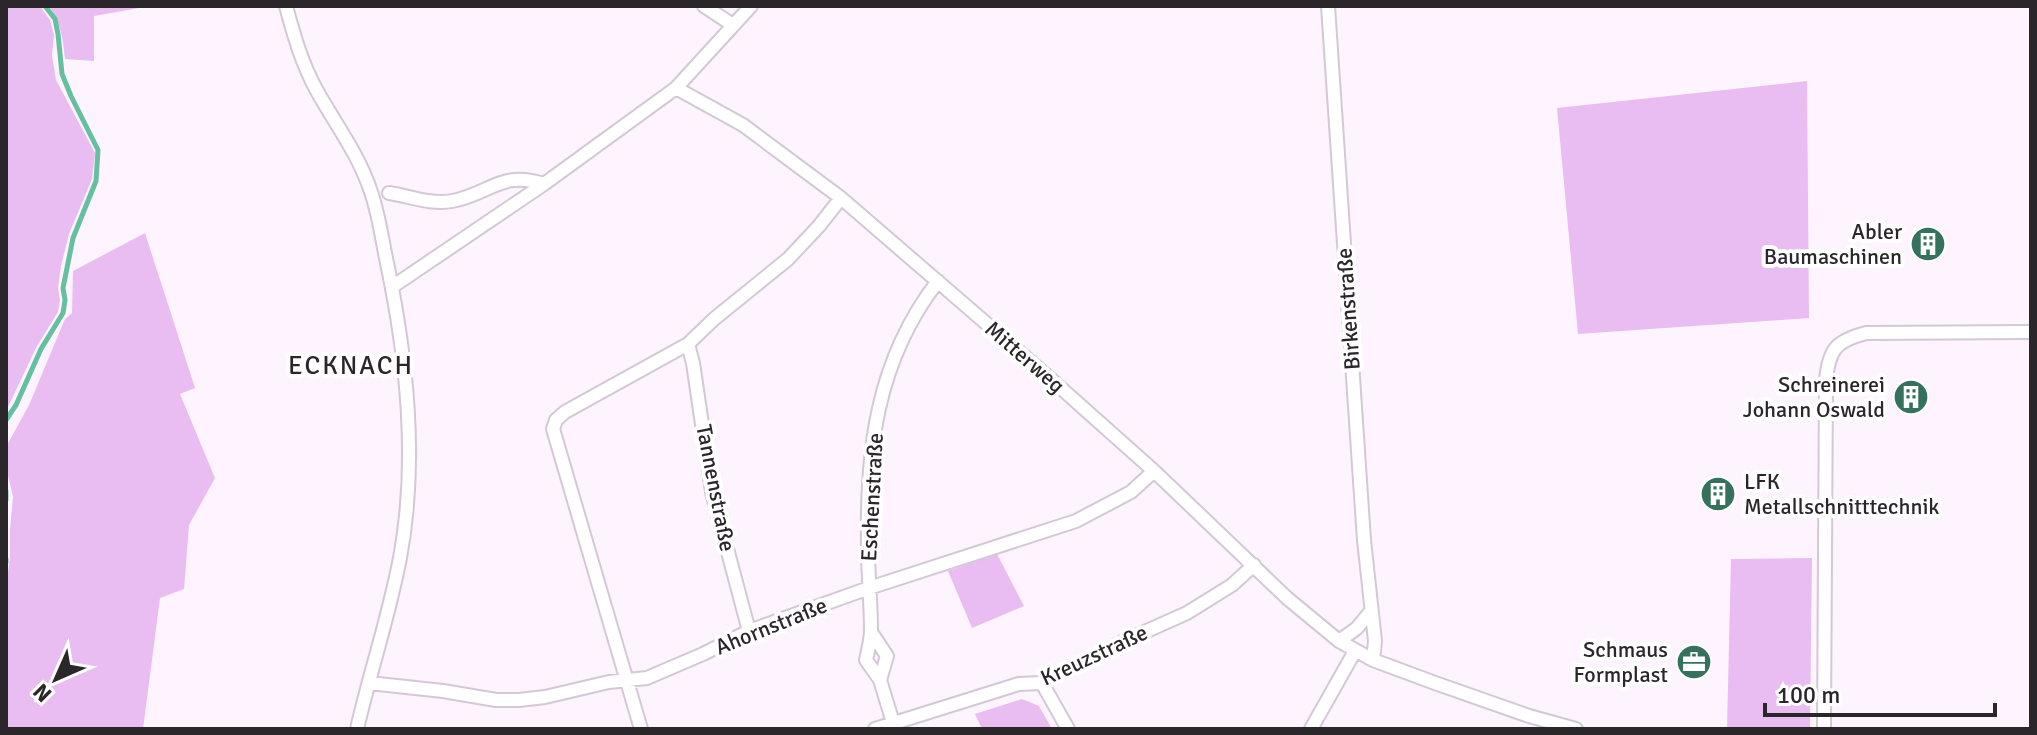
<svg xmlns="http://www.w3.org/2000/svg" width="2037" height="735" font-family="Signika,sans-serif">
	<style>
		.green { fill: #e9bdf1 }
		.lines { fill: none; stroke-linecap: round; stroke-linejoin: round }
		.stream { stroke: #65c0a0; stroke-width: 5 }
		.minor-casing { stroke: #d2c9d4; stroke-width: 16 }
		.minor { stroke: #fff; stroke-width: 12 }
		.labels { text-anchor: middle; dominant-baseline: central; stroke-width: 8; stroke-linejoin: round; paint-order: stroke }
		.poi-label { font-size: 22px; fill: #2a262a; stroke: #fff; text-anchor: end }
		.street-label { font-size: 22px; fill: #2a262a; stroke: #fff }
		.quarter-label { font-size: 26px; letter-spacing: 2px; fill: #2a262a; stroke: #fff }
	</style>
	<rect width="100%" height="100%" fill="#fdf4ff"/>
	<!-- green -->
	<path class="green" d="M6,6H40L50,20L54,35L52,55L56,80L95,153L92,179L69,234L61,266L58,288L60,300L58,312L37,346L6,411Z
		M49,6H150L94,16V61L65,59C63,39 61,23 49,6Z
		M1807,81L1809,318L1578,334L1557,108Z
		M145,233L195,388L180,394L215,478L189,525L184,589L160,598L143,729H6V589L10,558V530L13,497L6,467V447L29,405L65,319L72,313L73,271Z
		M997,554L1024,606L972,628L948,571Z
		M1812,558L1810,729H1727L1731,559Z
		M1022,699L1039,706L1052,729H982L975,714Z"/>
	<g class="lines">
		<!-- stream -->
		<path class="stream" d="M6,420L16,405L41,349L63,313L65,300L63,288L73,238L96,181L98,150L71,96L62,74L58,34L55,19L45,6
			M6,491V500
			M6,559V562"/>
		<defs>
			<path id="minor" d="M286,6C294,36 302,64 317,91C336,125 359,155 371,192C379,215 382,240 387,263C407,359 418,461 400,558C389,616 370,672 357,729
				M704,6L733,25
				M1328,6L1364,540L1375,641L1373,660
				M676,88L743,125L841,198L1053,381L1154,471L1287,598L1339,641L1373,660L1435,683L1529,716L1576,729
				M389,193C410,196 430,205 452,201C490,194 501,170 544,184
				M392,287L544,184L676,88L751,6
				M688,344L693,363L712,492L749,631
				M871,632L887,656L880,680
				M1339,641L1357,628L1371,611
				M369,683L443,691L496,700H519L545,697L609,682L647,678L703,654L749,631L869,588L1076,521L1131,492L1154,471
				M1042,683L1068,729
				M641,729L553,429L556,420L565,412L688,344L714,319L788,259L819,226L841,198
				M875,729L1019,684L1042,683L1122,642L1187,613L1232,585L1254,565
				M895,729L880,680L866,660C868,650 871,640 871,630C871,603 868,576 868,549C866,451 876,361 938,281
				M1311,729L1355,651
				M1824,729L1826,380C1829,349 1836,341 1866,333L2031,332"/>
		</defs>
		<!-- minor casing -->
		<use href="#minor" class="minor-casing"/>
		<!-- minor -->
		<use href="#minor" class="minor"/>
	</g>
	<!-- icons -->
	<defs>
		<symbol id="building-disc" viewBox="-11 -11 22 22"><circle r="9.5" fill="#35715d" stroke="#fff"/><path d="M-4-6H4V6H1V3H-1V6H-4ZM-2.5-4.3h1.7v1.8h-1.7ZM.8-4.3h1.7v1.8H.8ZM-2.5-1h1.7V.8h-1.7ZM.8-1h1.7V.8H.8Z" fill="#fff"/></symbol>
		<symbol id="office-disc" viewBox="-11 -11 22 22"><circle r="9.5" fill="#35715d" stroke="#fff"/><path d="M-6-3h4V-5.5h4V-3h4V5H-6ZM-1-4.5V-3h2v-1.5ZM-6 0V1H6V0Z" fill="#fff"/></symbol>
	</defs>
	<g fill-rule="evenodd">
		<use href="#building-disc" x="1908" y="224" width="40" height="40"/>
		<use href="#building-disc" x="1891" y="377" width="40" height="40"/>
		<use href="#building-disc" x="1698" y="474" width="40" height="40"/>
		<use href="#office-disc" x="1674" y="642" width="40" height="40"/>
	</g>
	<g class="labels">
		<!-- poi labels -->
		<g class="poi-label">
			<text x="1902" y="231">Abler<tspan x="1902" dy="25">Baumaschinen</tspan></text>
			<text x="1885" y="384">Schreinerei<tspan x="1885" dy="25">Johann Oswald</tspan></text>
			<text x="1744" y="481" text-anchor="start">LFK<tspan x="1744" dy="25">Metallschnitttechnik</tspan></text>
			<text x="1668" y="649">Schmaus<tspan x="1668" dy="25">Formplast</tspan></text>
		</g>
		<!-- street labels -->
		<g class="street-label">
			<text transform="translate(1348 309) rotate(-94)">Birkenstraße</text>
			<text transform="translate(1025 357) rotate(41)">Mitterweg</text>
			<text transform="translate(716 488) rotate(79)">Tannenstraße</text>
			<text transform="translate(872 497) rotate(-87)">Eschenstraße</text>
			<text transform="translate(771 626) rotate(-22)">Ahornstraße</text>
			<text transform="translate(1094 655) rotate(-25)">Kreuzstraße</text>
		</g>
		<!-- quarter labels -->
		<g class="quarter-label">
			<text x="351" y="366">ECKNACH</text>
		</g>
	</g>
	<!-- border -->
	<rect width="2037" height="735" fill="none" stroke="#2a262a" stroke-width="16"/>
	<!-- north arrow -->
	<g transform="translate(56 679) rotate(225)" stroke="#ffffff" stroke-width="6" paint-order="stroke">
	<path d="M0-6L14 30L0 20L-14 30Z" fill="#2a262a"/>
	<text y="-12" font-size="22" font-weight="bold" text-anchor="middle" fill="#2a262a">N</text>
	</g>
	<!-- scale -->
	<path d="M1765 703v12h230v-12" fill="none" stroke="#2a262a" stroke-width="4"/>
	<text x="1777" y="703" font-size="24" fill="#2a262a" stroke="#ffffff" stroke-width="6" paint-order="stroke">100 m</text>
</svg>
